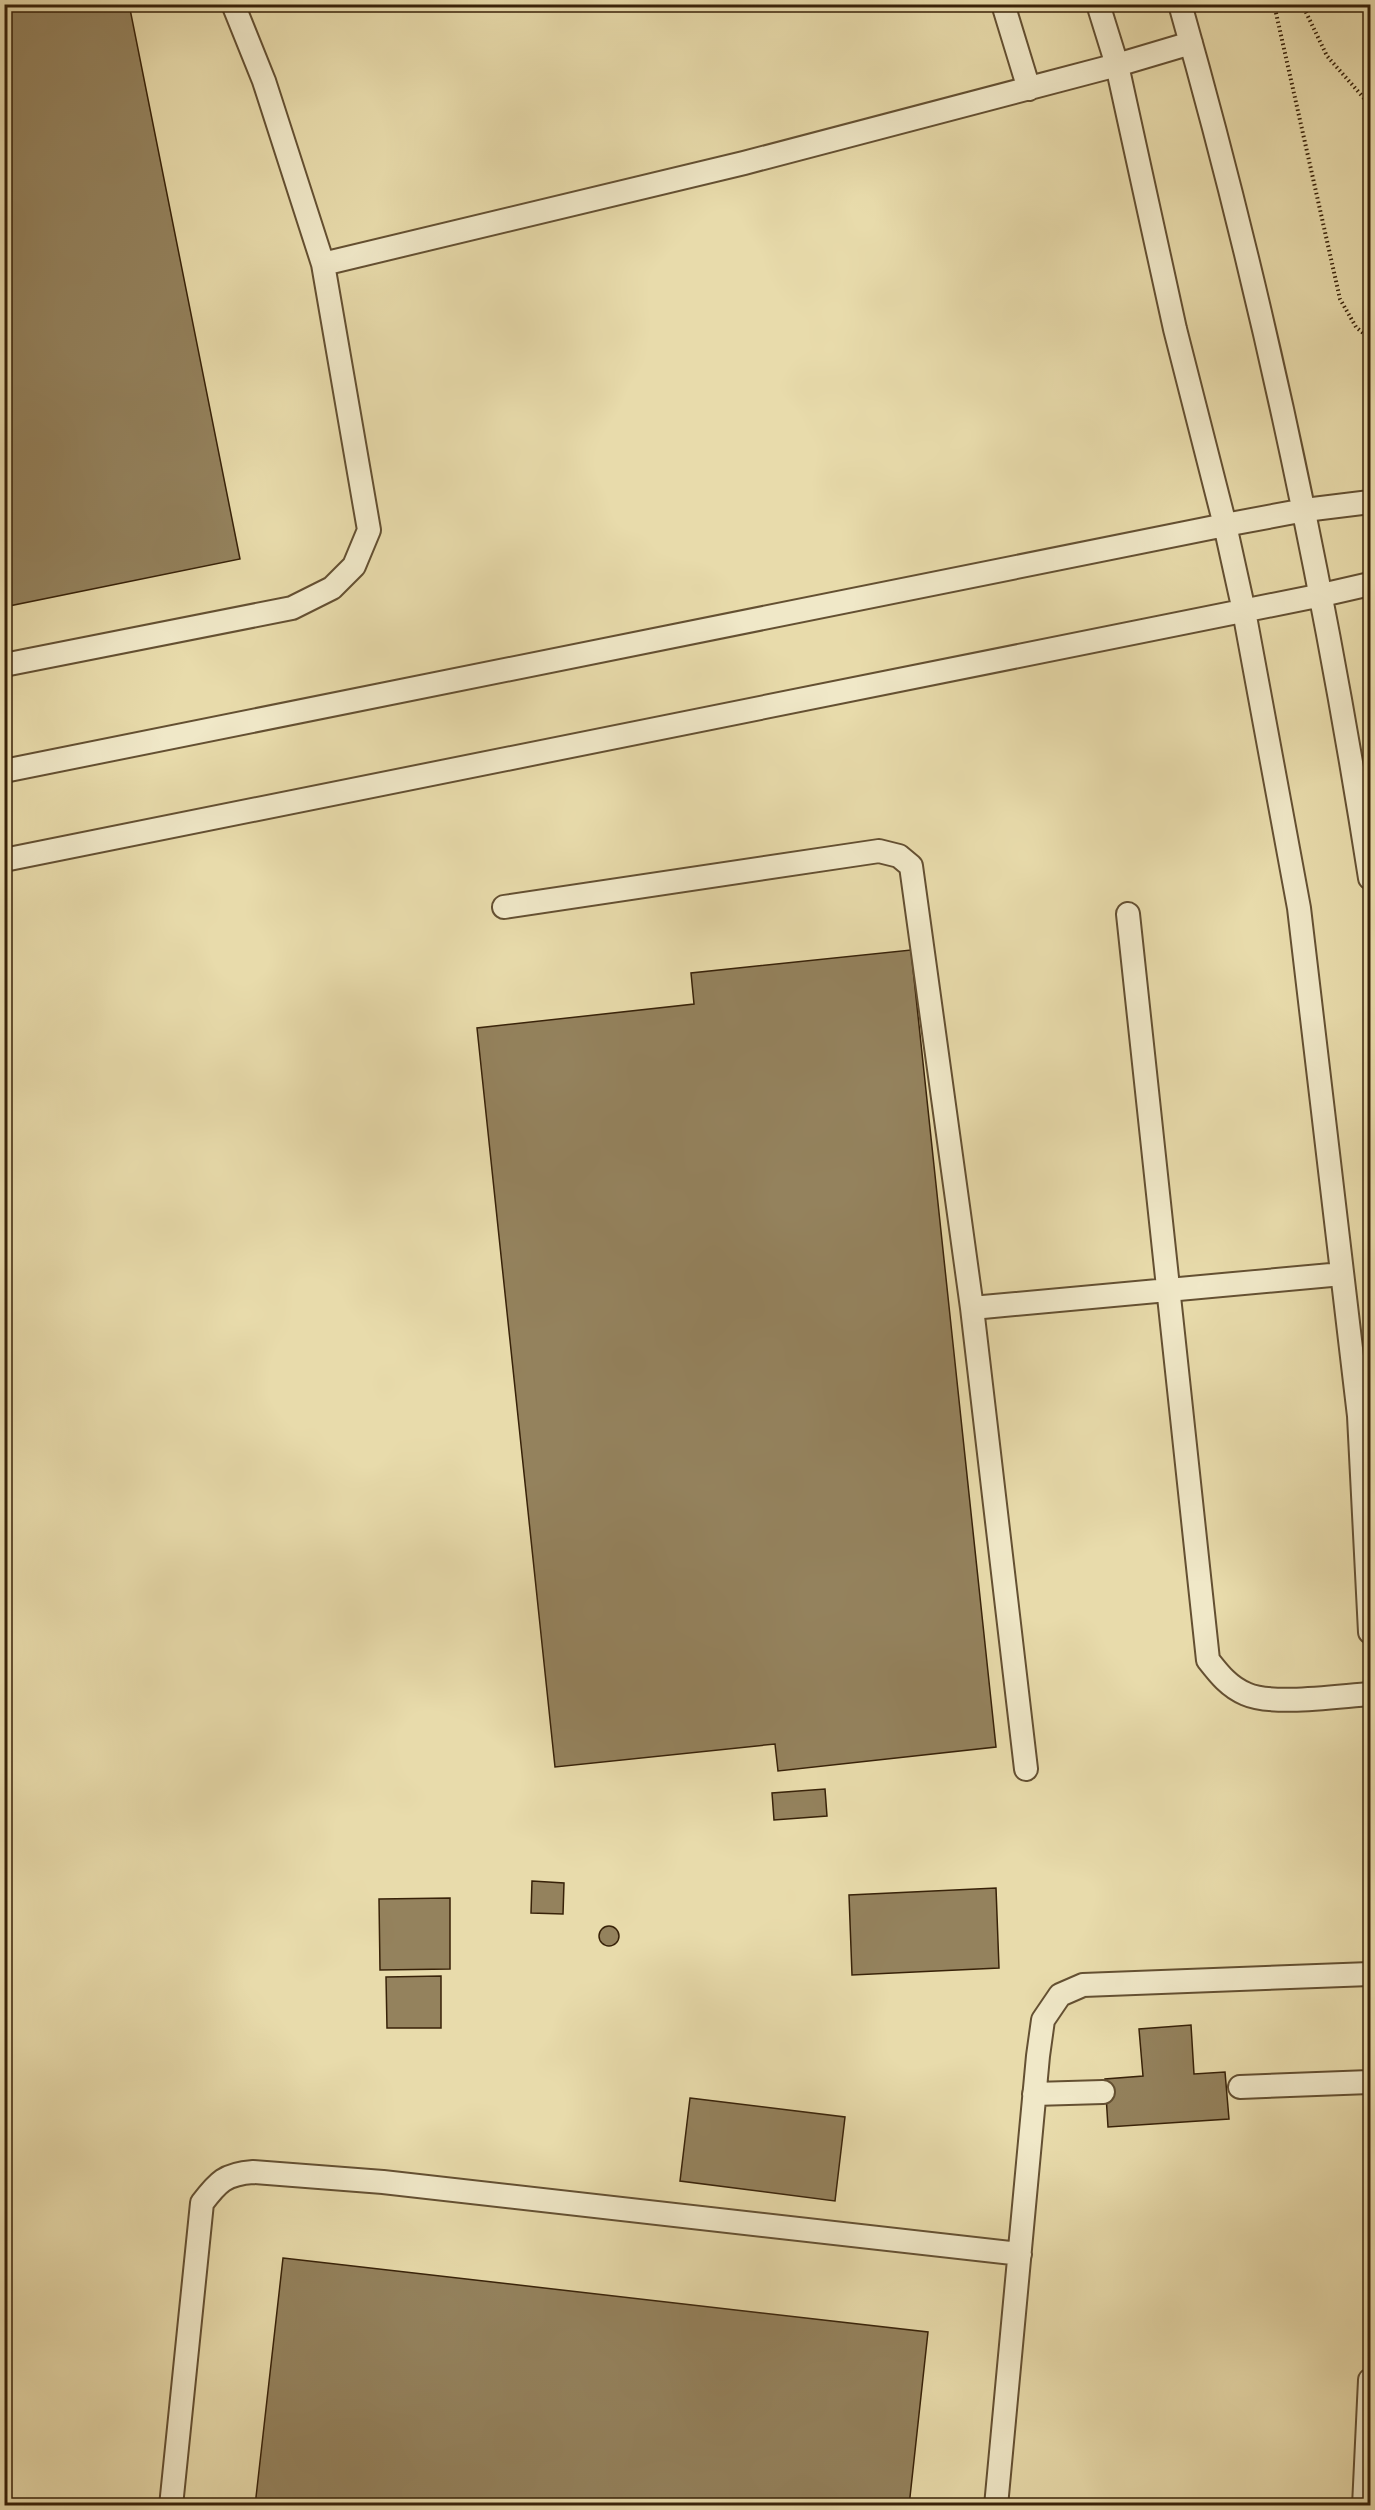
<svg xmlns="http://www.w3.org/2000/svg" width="1375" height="2510" font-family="'Sorts Mill Goudy',serif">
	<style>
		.building { fill: #94825d; stroke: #382209; stroke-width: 1.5 }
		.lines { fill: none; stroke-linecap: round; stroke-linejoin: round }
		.lane-casing { stroke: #645032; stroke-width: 26 }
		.path { stroke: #382209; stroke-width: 4; stroke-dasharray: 1.5 3; stroke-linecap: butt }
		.lane { stroke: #f0e8c8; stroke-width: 22 }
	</style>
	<rect width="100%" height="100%" fill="#e8dbab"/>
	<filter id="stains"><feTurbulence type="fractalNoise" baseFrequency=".00333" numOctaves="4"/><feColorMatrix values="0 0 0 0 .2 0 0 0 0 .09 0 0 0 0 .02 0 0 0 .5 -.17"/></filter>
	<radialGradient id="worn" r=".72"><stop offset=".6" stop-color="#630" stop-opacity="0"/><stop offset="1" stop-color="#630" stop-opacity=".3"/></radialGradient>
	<!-- building -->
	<path class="building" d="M4,4H129L240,559L4,607Z
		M911,950L996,1747L778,1771L775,1744L555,1767L477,1028L694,1004L691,973Z
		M825,1789L827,1816L774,1820L772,1793Z
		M532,1881L564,1883L563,1914L531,1913Z
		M996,1888L999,1968L852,1975L849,1895Z
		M450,1898V1969L380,1970L379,1899Z
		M599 1936a10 10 0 1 1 20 0a10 10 0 1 1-20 0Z
		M441,1976V2028H387L386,1977Z
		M1191,2025L1194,2074L1225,2072L1229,2119L1108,2127L1105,2079L1143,2076L1139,2029Z
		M690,2098L845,2117L835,2201L680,2181Z
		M283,2258L928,2332L909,2506H255Z"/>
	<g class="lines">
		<defs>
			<path id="lane" d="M1003,4L1029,89
				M1098,4L1117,65L1175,329L1225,525L1244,611L1299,908L1359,1416L1370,1632
				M1180,4C1262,292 1324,584 1370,878
				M323,264L744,163L1117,65L1191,43
				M4,665L292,608L332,588L354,566L369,530L323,264L264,81L233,4
				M4,771L1225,525L1305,510L1370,502
				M4,860L1322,595L1370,584
				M504,907L879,851L899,856L911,866L972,1308L1026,1769
				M1128,914L1208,1660C1219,1674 1229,1687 1246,1694C1272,1706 1339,1696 1370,1694
				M972,1308L1342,1274
				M1240,2087L1370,2082
				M1034,2094L1103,2092
				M171,2506L202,2203C218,2182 225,2174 253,2172L383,2182L1020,2254
				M996,2506L1038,2056L1043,2020L1060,1995L1083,1985L1370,1974
				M1364,2506L1370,2380"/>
		</defs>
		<!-- lane casing -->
		<use href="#lane" class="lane-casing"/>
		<!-- path -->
		<path class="path" d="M1274,4L1340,299L1356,327L1370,339
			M1302,4L1327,56L1370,105"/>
		<!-- lane -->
		<use href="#lane" class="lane"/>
	</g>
	<!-- margin -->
	<rect width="1375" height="2510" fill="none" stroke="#e8dbab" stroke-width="24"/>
	<rect x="6" y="6" width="1363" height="2498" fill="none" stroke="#382209" stroke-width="3"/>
	<rect x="12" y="12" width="1351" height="2486" fill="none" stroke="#382209" stroke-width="1.5"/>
	<rect width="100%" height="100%" filter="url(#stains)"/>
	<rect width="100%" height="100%" fill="url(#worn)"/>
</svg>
